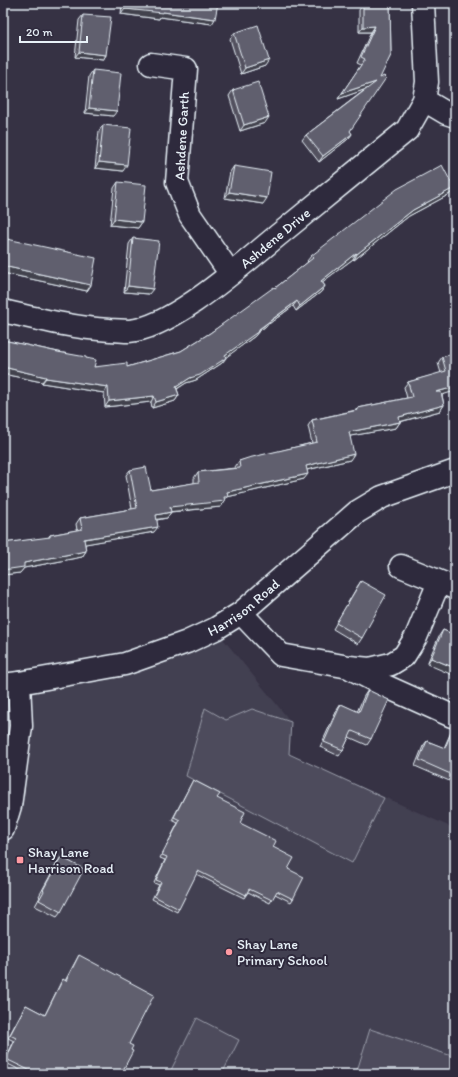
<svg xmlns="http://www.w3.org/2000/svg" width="458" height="1077" font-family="Itim,sans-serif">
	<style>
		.built { fill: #433f51 }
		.green { fill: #4d4b5c; stroke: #9a9eaa }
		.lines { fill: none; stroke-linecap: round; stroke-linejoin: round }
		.minor-casing { stroke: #e8f1f8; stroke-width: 25 }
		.tertiary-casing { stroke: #e8f1f8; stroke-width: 25 }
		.secondary-casing { stroke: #e8f1f8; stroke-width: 25 }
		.minor { stroke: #2f2a3d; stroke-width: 22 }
		.tertiary { stroke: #2f2a3d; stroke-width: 22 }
		.secondary { stroke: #2f2a3d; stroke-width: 22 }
		.wall { fill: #53515f; stroke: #e8f1f8 }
		.shaded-wall { fill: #43424d; stroke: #e8f1f8 }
		.building { fill: #605e6e; stroke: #e8f1f8 }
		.poi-dot { fill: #ff9aa2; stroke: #2f2a3d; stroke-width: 1.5 }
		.labels { text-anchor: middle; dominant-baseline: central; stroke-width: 4; stroke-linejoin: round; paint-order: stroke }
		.street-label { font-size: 14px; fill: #e8f1f8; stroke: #2f2a3d }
		.poi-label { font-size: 14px; fill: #e8f1f8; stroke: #2f2a3d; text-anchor: start }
	</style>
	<rect width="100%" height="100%" fill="#363244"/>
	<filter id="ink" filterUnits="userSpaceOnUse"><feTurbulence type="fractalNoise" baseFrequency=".025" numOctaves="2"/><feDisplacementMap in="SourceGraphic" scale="8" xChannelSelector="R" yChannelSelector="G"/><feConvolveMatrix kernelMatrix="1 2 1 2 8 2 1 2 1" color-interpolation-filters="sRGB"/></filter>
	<g filter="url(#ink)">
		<!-- built -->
		<path class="built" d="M215,629L291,722L289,754L455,829V1074H3V829L19,683Z"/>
		<!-- green -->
		<path class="green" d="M205,708L226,720L252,709L291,722L289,754L384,798L352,863L186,776Z
			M197,1018L239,1040L222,1074H169Z
			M370,1029L455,1057V1074H356Z"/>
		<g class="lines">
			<defs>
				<g id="minor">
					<path d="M151,64L186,69L177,182L190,215L230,273"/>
					<path d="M424,100L446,113L455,116"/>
					<path id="s1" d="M3,311C38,319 74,328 110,330C116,330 123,331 129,331C175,328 250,257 287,228C327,195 367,163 407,130L424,100L427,82L423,3"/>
					<path d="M401,566L455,588"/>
					<path d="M241,613L281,655L349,667L370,669L391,664L404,656L416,637L439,582"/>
					<path d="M352,669L383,685L452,716"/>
				</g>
				<g id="tertiary">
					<path id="s2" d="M19,683L125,664L187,642L215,629L241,613L357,512L382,497L455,471"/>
				</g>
				<path id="secondary" d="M3,685L19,683L21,726L10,806L3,829"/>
			</defs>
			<!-- minor casing -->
			<use href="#minor" class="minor-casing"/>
			<!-- tertiary casing -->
			<use href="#tertiary" class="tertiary-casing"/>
			<!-- secondary casing -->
			<use href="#secondary" class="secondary-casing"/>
			<!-- minor -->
			<use href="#minor" class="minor"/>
			<!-- tertiary -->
			<use href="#tertiary" class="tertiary"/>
			<!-- secondary -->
			<use href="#secondary" class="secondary"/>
		</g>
		<!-- wall -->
		<path class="wall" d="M122,3H218L212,24L160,17L159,19L121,14Z
			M361,3H390L391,55L350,131L352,134L348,139L319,162L302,140L306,135L366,89L338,99L361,65L357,63L371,32H359V10L361,7Z
			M83,15L106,55L103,60L75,57L79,20Z
			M234,33L265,66L241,74L230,39Z
			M93,70L113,116L85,113L89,76Z
			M233,90L265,123L240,131L229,96Z
			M103,125L123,171L95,168L99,131Z
			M234,166L263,204L225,198L230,172Z
			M118,182L142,222L138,228L110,225L114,188Z
			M450,194L409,216L354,260L353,259L322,282L325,286L321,292L296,311L293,306L258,332L255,336L226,357L222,363L196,380L186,383L177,389L179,395L175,401L152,408L151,402L105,407L104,393L42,383V382L3,374V340L86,358L94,367H127L181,351L210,333L275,288L308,262L307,261L311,256Z
			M133,238L149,294L124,292L129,244Z
			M7,239L91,285L87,291L3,273V245Z
			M455,353L442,395L444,405L440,411L400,422L396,428L350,436V460L307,470L304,479L227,497L221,507L171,512L167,518L157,520L154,532L85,544L86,551L82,557L24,568L20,573L3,575V543L48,538L50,535L77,530L76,524L80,518L132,509L126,475L130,470L151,490L194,483V478L198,472L235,468V467L239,461L312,443L308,426L312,420L356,410L358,408L407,398L404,387L408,382L441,373L438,363L442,357Z
			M455,534V552L448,549Z
			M361,581L362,638L358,644L333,629L357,587Z
			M443,630L455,635L427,664L439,636Z
			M368,690L371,739L367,745L349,737L343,750L339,756L320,747L337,710L341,704L357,712L364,696Z
			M454,726L455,727V782L454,783L415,766L423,746L427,741L444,748L451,732Z
			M193,780L217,798L240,823L273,847L288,869L293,899L291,902L275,894L270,903L248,892L244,898L196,874L177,912L152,899L159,885L154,883L165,860L160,858L178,823L172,820Z
			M61,857V912L57,917L35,906L40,897L39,896L57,863Z
			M79,955L129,1044L131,1050L121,1074H28L4,1062L14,1041L8,1038L24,1008L26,1005L45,1015L61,982L63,979L65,981Z"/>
		<!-- shaded-wall -->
		<path class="shaded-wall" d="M125,9L163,12L215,19L212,24L160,17L159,19L121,14Z
			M375,26L371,32H359L363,27Z
			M79,52L106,55L103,60L75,57Z
			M269,60L265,66L241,74L245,68Z
			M376,82L372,87L338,99L342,93Z
			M89,108L117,111L113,116L85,113Z
			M269,117L265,123L240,131L244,125Z
			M352,134L348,139L319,162L323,156Z
			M99,162L127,165L123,171L95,168Z
			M454,188L450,194L409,216L354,260L357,254L413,210Z
			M229,192L267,198L263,204L225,198Z
			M114,219L142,222L138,228L110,225Z
			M356,253L353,259L317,286L321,281Z
			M3,266L91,285L87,291L3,273Z
			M128,286L153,289L149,294L124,292Z
			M325,286L321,292L296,311L300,306Z
			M297,301L293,306L258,332L255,336L221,361L225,355Z
			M226,358L222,363L196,380L186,383L172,392L176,387L190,378Z
			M3,367L46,377L42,382L3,374Z
			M46,378L108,387L104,393L42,383Z
			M455,387V391L432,398L436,392Z
			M179,395L175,401L152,408L156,402Z
			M154,396L151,402L105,407L109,401Z
			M444,405L440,411L395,423L399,417Z
			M400,422L396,428L345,437L349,432Z
			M354,454L350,460L302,471L306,466Z
			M308,474L304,479L227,497L221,507L167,512L170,507L227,492Z
			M171,512L167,518L152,520L156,515Z
			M158,527L154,532L80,545L84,539Z
			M86,551L82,557L24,568L20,573L3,575V570L24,563Z
			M431,658L455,668V676L427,664Z"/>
		<!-- building -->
		<path class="building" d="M125,3H218L215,19L163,12V13L125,9Z
			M365,3H390L391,55L380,78L384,76L386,78L350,131L352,134L323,156L306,135L376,82L342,93L365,59L361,57L375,26L363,27V5H365Z
			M83,15L111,17L106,55L79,52Z
			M258,25L269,60L245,68L234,33Z
			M93,70L121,73L117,111L89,108Z
			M258,82L269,117L244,125L233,90Z
			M103,125L131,128L127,165L99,162Z
			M442,165L454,188L413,210L357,254L356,253L321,281L325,286L300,306L297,301L259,329V331L225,355L226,358L200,375L190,378L176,387L179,395L156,402L154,396L109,401L108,387L46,378V377L3,367V340L58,352L86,357V358L96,360L94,367L127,363V367L181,351L210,333L274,287L275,288L313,258L311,256L397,189Z
			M234,166L271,172L267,198L229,192Z
			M118,182L146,185L142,222L114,219Z
			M133,238L159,241L153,289L128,286Z
			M7,239L96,258L91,285L3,266V258Z
			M455,353V387L436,392H441L444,405L399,417L400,422L349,432L354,454L306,466L308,474L227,492L228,497H224L225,501L170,507L171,512L156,515L158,527L84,539L86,551L24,563V567L3,570V543L50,537V535L82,529L80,518L137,508L130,470L146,467L151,490L199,482L198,472L240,468L239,461L248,458L317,442L312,420L358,410V408L412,397L408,382L446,371L442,357Z
			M455,536V545L452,543Z
			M361,581L386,595L362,638L336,623Z
			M443,630L455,635V668L431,658Z
			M368,690L389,700L371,739L352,731L343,750L324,742L341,704L359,712Z
			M454,726L455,727V776L419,760L427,741L445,748Z
			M193,780L220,794L217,798L245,812L240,823L276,841L273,847L294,858L288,869L304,877L293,899L277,891L272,900L249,889L246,895L198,871L179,909L154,896L161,882L156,880L167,857L162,855L180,820L174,817Z
			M61,857L84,869L61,912L39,900L44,891L43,890Z
			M79,955L154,995L129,1044L133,1046L131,1050L133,1051L121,1074H35V1073L6,1059L16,1038L10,1035L26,1005L45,1015L63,979L66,981Z"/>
	</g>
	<!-- markers -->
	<g class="poi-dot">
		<rect x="16" y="856" width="8" height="8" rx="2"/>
		<circle cx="229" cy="952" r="4"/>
	</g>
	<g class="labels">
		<!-- street labels -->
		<g class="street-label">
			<text transform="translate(182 136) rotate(-87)">Ashdene Garth</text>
			<text stroke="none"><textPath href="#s1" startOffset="303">Ashdene Drive</textPath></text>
			<text stroke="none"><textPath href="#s2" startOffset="240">Harrison Road</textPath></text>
		</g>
		<!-- poi labels -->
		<g class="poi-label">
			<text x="28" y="852">Shay Lane<tspan x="28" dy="16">Harrison Road</tspan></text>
			<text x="237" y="944">Shay Lane<tspan x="237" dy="16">Primary School</tspan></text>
		</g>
	</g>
	<!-- margin -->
	<rect width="458" height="1077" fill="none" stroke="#2f2a3d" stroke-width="16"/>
	<rect x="8" y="8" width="442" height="1061" fill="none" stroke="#e8f1f8" stroke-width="1.5" filter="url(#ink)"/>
	<!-- scale -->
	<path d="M20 36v6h67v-6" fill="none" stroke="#e8f1f8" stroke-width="2"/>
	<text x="26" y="36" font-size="12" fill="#e8f1f8" stroke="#2f2a3d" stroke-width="3" paint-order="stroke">20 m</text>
</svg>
